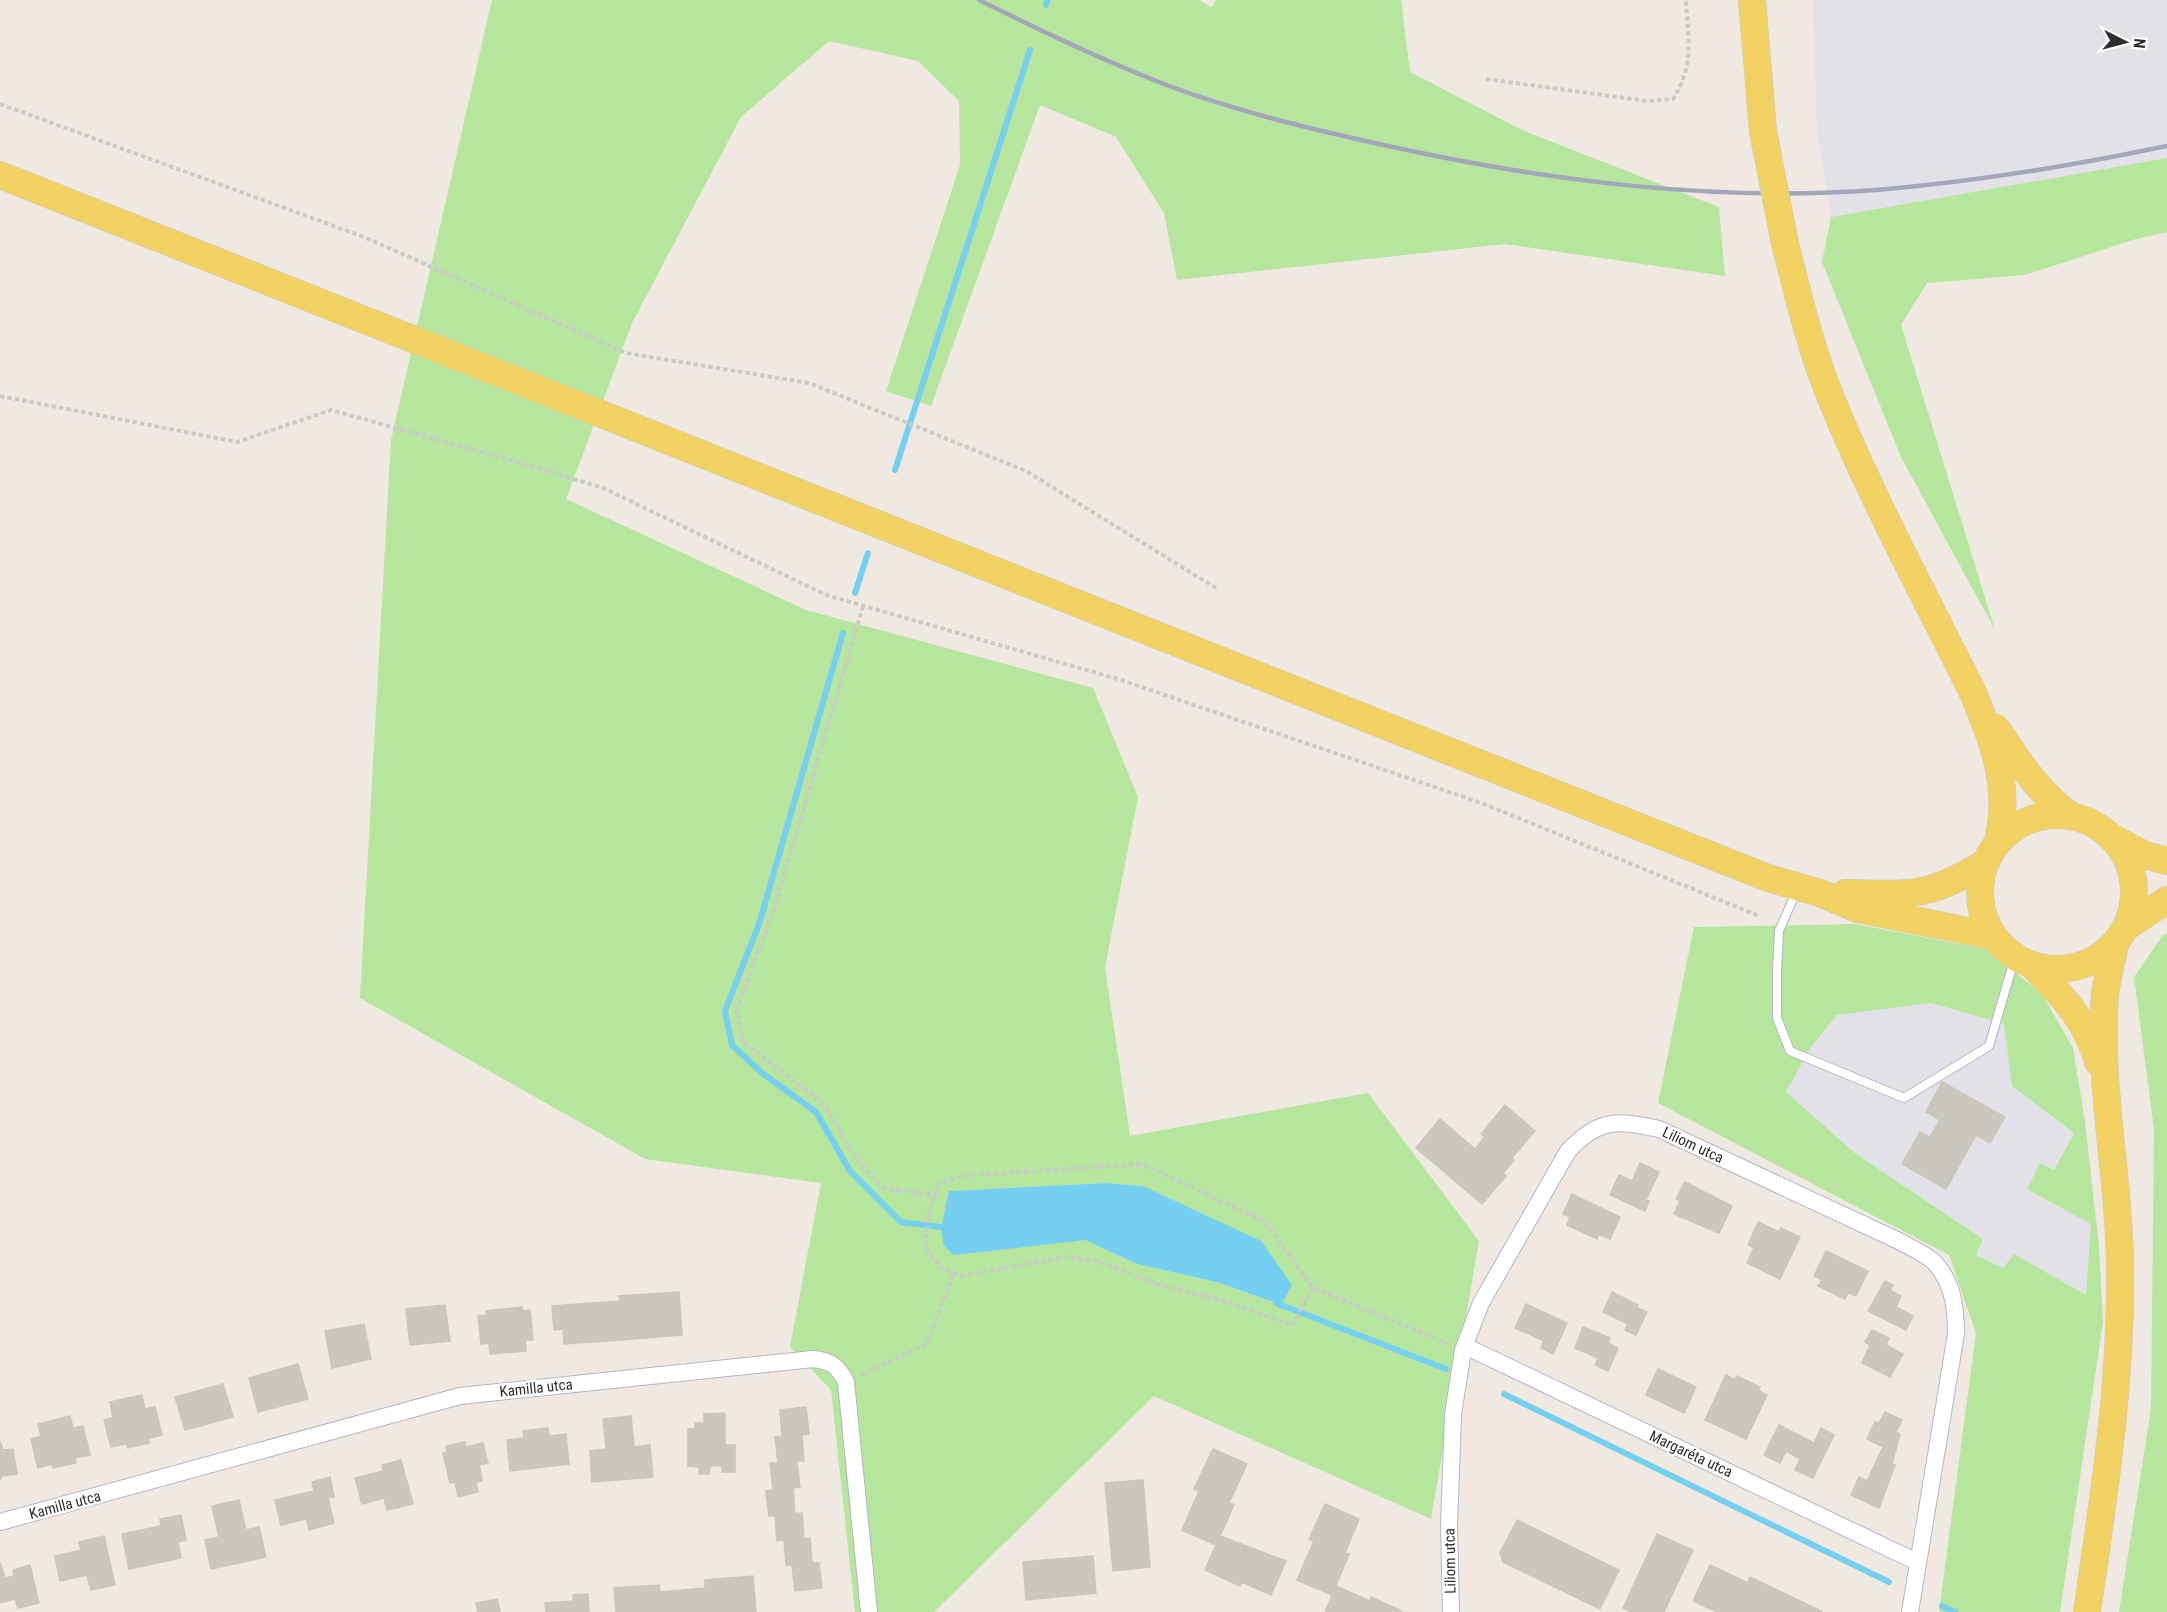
<svg xmlns="http://www.w3.org/2000/svg" width="2167" height="1612" font-family="'Roboto Condensed',sans-serif">
	<style>
		.industrial { fill: #e3e1e8 }
		.green { fill: #b6e59e; fill-rule: evenodd }
		.water { fill: #75cff0 }
		.lines { fill: none; stroke-linecap: round; stroke-linejoin: round }
		.stream { stroke: #75cff0; stroke-width: 6 }
		.building { fill: #cbc7bf; stroke: #cbc5ba; stroke-width: 1.5 }
		.service-casing { stroke: #b4b7c1; stroke-width: 10 }
		.minor-casing { stroke: #b4b7c1; stroke-width: 18 }
		.primary-casing { stroke: #c9c9c9; stroke-width: 28 }
		.path { stroke: #c9c9c9; stroke-width: 4; stroke-dasharray: 4.5 3; stroke-linecap: butt }
		.service { stroke: #fff; stroke-width: 8 }
		.minor { stroke: #fff; stroke-width: 16 }
		.primary { stroke: #f2d163; stroke-width: 27 }
		.rail { stroke: #a3a6b8; stroke-width: 4.5 }
		.primary-bridge-casing { stroke: #c9c9c9; stroke-width: 28; stroke-linecap: butt }
		.primary-bridge { stroke: #f2d163; stroke-width: 27 }
		.labels { text-anchor: middle; dominant-baseline: central; stroke-width: 5; stroke-linejoin: round; paint-order: stroke }
		.street-label { font-size: 15px; fill: #2e2e2e; stroke: #fff }
	</style>
	<rect width="100%" height="100%" fill="#efe9e1"/>
	<!-- industrial -->
	<path class="industrial" d="M1813,0H2167V158L1831,217L1817,131Z
		M1931,1003L2004,1024L2012,1086L2074,1133L2053,1170L2091,1223L2086,1295L2014,1254L2003,1268L1976,1255L1983,1239L1856,1154L1785,1092L1811,1047L1837,1015Z"/>
	<!-- green -->
	<path class="green" d="M492,0H1199L1211,7L1216,0H1401L1410,72L1524,131L1719,207L1725,276L1505,244L1177,280L1164,213L1116,137L1040,105L931,406L886,391L960,165L959,101L918,61L829,41L741,117L632,323L566,499L806,610L1093,688L1138,797L1105,967L1130,1136L1368,1093L1479,1241L1431,1519L1154,1396L934,1612H855L831,1390L790,1347L821,1183L645,1159L360,998L391,440ZM1107,1183L1143,1186L1280,1305L1220,1283L1137,1264L1085,1240L1024,1245L950,1191Z
		M2167,158V232L2136,239L2025,275L1927,283L1901,325L1995,630L1901,457L1822,262L1831,217Z
		M1855,924L1986,949L2042,994L2073,1048L2085,1122L2099,1246L2103,1322L2060,1612H1939L1976,1333L1949,1255L1658,1103L1694,927ZM1931,1003L2004,1024L2012,1086L2074,1133L2054,1170L2040,1163L2027,1189L2091,1224L2086,1295L2014,1254L2003,1268L1976,1255L1983,1239L1856,1154L1786,1092L1811,1047L1837,1015Z
		M2167,933V1612H2119L2151,1409L2154,1129L2134,977L2163,935Z"/>
	<!-- water -->
	<path class="water" d="M1107,1183L1143,1186L1261,1241L1292,1285L1281,1305L1220,1283L1137,1264L1085,1240L954,1255L944,1246L941,1228L949,1191Z"/>
	<g class="lines">
		<!-- stream -->
		<path class="stream" d="M1046,5L1048,0
			M895,470L1030,50
			M855,593L868,553
			M843,633L759,924L725,1011L732,1045L762,1073L816,1112L850,1171L901,1222L949,1228
			M1276,1303L1446,1369
			M1504,1394L1889,1582
			M1942,1606L1955,1612"/>
	</g>
	<!-- building -->
	<path class="building" d="M1942,1082L2005,1117L1990,1143L1976,1135L1946,1189L1902,1164L1920,1132L1930,1137L1940,1120L1926,1112Z
		M1505,1105L1535,1131L1512,1158L1514,1160L1503,1173L1506,1176L1482,1204L1416,1148L1440,1119L1475,1149L1485,1137L1481,1134Z
		M1640,1163L1659,1172L1646,1200L1649,1201L1645,1211L1610,1195L1619,1175L1632,1181Z
		M1685,1182L1732,1206L1719,1233L1674,1214L1680,1201L1676,1199Z
		M1572,1194L1620,1217L1610,1239L1599,1234L1597,1239L1567,1225L1570,1217L1563,1214Z
		M1758,1222L1779,1232L1781,1228L1800,1237L1780,1279L1747,1263L1754,1248L1748,1245Z
		M1826,1251L1868,1271L1856,1296L1848,1292L1845,1299L1818,1286L1822,1280L1814,1276Z
		M1885,1281L1893,1285L1890,1290L1901,1296L1896,1307L1913,1316L1906,1330L1868,1311Z
		M679,1292L682,1335L622,1340L619,1296Z
		M1612,1292L1638,1305L1636,1307L1647,1312L1636,1335L1625,1330L1628,1324L1603,1312Z
		M619,1301L622,1340L564,1344L563,1329L554,1330L552,1306Z
		M1526,1304L1567,1323L1553,1354L1541,1348L1544,1341L1515,1328Z
		M445,1305L450,1341L410,1345L406,1309Z
		M522,1307L523,1311L530,1310L533,1340H525L526,1351L490,1354L489,1343L481,1344L478,1316L487,1315L486,1311Z
		M364,1324L371,1359L332,1368L325,1331Z
		M1583,1327L1610,1338L1608,1343L1618,1348L1608,1371L1595,1365L1598,1358L1575,1348Z
		M1872,1330L1889,1338L1886,1345L1903,1354L1890,1377L1862,1363L1870,1345L1865,1342Z
		M298,1364L308,1399L258,1412L249,1378Z
		M1658,1369L1696,1387L1684,1413L1646,1395Z
		M1726,1375L1735,1380L1737,1376L1760,1387L1758,1390L1767,1395L1746,1439L1705,1420Z
		M223,1384L233,1417L185,1430L175,1397Z
		M142,1395L145,1409L155,1407L162,1435L148,1439L149,1443L128,1448L126,1444L111,1447L104,1420L113,1418L110,1402Z
		M806,1407L809,1434L802,1435L804,1461H797L800,1487L793,1488L795,1513L769,1516L766,1491L773,1490L770,1463H778L775,1437H782L780,1410Z
		M1885,1412L1902,1420L1896,1432L1900,1434L1892,1464L1895,1465L1879,1508L1851,1495L1859,1477L1867,1481L1883,1447L1867,1439L1875,1422L1879,1423Z
		M725,1413V1445H735V1472H722V1466H710L709,1474H699V1467L688,1466V1429H695V1423H704V1414Z
		M70,1416L73,1428L83,1426L90,1455L75,1458L76,1463L53,1468L52,1464L38,1468L31,1439L41,1436L38,1424Z
		M631,1416L634,1447L650,1445L653,1477L592,1482L590,1451L606,1449L603,1419Z
		M1779,1425L1814,1443L1821,1428L1834,1435L1813,1478L1795,1470L1800,1459L1786,1451L1780,1463L1764,1455Z
		M548,1428L549,1436L566,1434L569,1464L510,1471L507,1440L524,1438L523,1431Z
		M0,1441L3,1450L13,1449L17,1474L2,1476L0,1480Z
		M465,1442L466,1447L483,1443L488,1463L479,1465L482,1481L476,1482L478,1492L458,1497L455,1482L450,1483L443,1453L447,1452L446,1446Z
		M1213,1449L1247,1464L1229,1503L1234,1505L1216,1545L1182,1530L1199,1491L1194,1489Z
		M401,1460L413,1504L387,1510L384,1498L362,1504L355,1478L383,1471L382,1465Z
		M330,1477L334,1497L328,1498L334,1523L309,1530L307,1519L281,1525L275,1500L314,1491L312,1482Z
		M1143,1480L1150,1567L1113,1571L1105,1483Z
		M239,1500L246,1530L259,1527L266,1557L211,1569L205,1540L219,1537L212,1506Z
		M1325,1504L1359,1519L1345,1553L1349,1554L1332,1595L1297,1580L1314,1541L1309,1539Z
		M802,1513L804,1539L810,1538L812,1563H819L822,1588L795,1591L792,1565H786L784,1540L777,1541L775,1515Z
		M181,1515L186,1540L178,1542L181,1558L129,1569L122,1534L161,1526L160,1519Z
		M1517,1520L1619,1570L1600,1609L1503,1562L1500,1553Z
		M1657,1534L1693,1550L1664,1612H1632L1623,1608Z
		M104,1536L115,1585L91,1590L87,1575L60,1581L55,1556L81,1550L79,1542Z
		M1220,1536L1286,1561L1271,1595L1242,1582L1240,1586L1205,1570Z
		M1093,1556L1096,1593L1026,1600L1023,1562Z
		M0,1562L5,1578L14,1576L13,1570L30,1565L39,1603L18,1608L15,1599L0,1603Z
		M1710,1565L1748,1583L1750,1577L1823,1612H1717L1693,1601Z
		M753,1576L756,1612H685L683,1590L705,1588V1580Z
		M659,1585L660,1592L683,1590L685,1612H616L614,1588Z
		M1336,1586L1370,1601L1371,1597L1402,1611L1325,1612Z
		M588,1594L589,1612H546L545,1603L573,1601V1595Z
		M497,1599L500,1612H478L476,1603Z"/>
	<g class="lines">
		<defs>
			<path id="service" d="M1797,890L1779,931L1777,970V1018L1790,1051L1904,1098L1989,1046L2015,957"/>
			<path id="minor" d="M1465,1346L1917,1562
				M0,1522L460,1396L813,1359C831,1361 838,1366 846,1382L869,1612
				M1451,1612L1449,1526L1453,1415L1463,1350L1481,1303L1568,1151C1599,1118 1617,1120 1659,1129L1901,1242C1911,1248 1926,1254 1934,1262C1953,1282 1956,1308 1956,1334L1910,1612"/>
			<path id="primary" d="M1752,0L1763,131
				M0,175L1768,878L1820,893L1858,909L1993,936
				M1785,244C1797,290 1808,338 1825,383C1867,490 1923,592 1974,695C1994,745 2011,786 1998,841
				M1996,728C2018,760 2038,793 2070,815
				M1980 892a77 77 0 1 1 154 0a77 77 0 1 1-154 0Z
				M2113,838L2145,855L2167,861
				M1845,893C1910,894 1926,899 1985,863
				M2126,927L2167,900
				M2033,966C2063,997 2086,1019 2098,1062
				M2087,1612C2104,1496 2122,1381 2120,1263C2119,1174 2098,1085 2105,995C2107,978 2112,959 2116,942"/>
		</defs>
		<!-- service casing -->
		<use href="#service" class="service-casing"/>
		<!-- minor casing -->
		<use href="#minor" class="minor-casing"/>
		<!-- primary casing -->
		<use href="#primary" class="primary-casing"/>
		<!-- path -->
		<path class="path" d="M1486,79L1647,101L1673,99C1695,65 1688,39 1686,0
			M0,104L364,237L626,353L809,383L1026,471L1216,588
			M0,396L237,442L331,410L500,457L603,488L826,595L1121,680L1484,804L1759,916
			M863,606L774,909L737,1008L742,1041L823,1103L853,1154L883,1188L935,1195
			M1313,1288L1292,1325L1223,1301L1157,1284L1097,1261L1066,1257L962,1276L941,1268L925,1246L929,1213L939,1184L962,1176L1142,1164L1264,1221L1313,1288L1449,1344
			M861,1375L927,1344L954,1273"/>
		<!-- service -->
		<use href="#service" class="service"/>
		<!-- minor -->
		<use href="#minor" class="minor"/>
		<!-- primary -->
		<use href="#primary" class="primary"/>
		<!-- rail -->
		<path class="rail" d="M979,0C1041,31 1104,61 1169,86C1239,112 1315,130 1388,146C1548,181 1712,202 1876,190C1974,182 2071,166 2167,146"/>
		<defs>
			<path id="primary-bridge" d="M1763,131L1785,244"/>
		</defs>
		<!-- primary-bridge casing -->
		<use href="#primary-bridge" class="primary-bridge-casing"/>
		<!-- primary-bridge -->
		<use href="#primary-bridge" class="primary-bridge"/>
	</g>
	<g class="labels">
		<!-- street labels -->
		<g class="street-label">
			<text transform="translate(1693 1145) rotate(25)">Liliom utca</text>
			<text transform="translate(536 1388) rotate(-6)">Kamilla utca</text>
			<text transform="translate(1691 1454) rotate(25)">Margaréta utca</text>
			<text transform="translate(65 1505) rotate(-15)">Kamilla utca</text>
			<text transform="translate(1450 1561) rotate(-91)">Liliom utca</text>
		</g>
	</g>
	<!-- north arrow -->
	<g transform="translate(2125 42) rotate(96)" stroke="#ffffff" stroke-width="4.5" paint-order="stroke">
	<path d="M0-4.5L10 22L0 15L-10 22Z" fill="#2e2e2e"/>
	<text y="-9" font-size="16" font-weight="bold" text-anchor="middle" fill="#2e2e2e">N</text>
	</g>
</svg>
